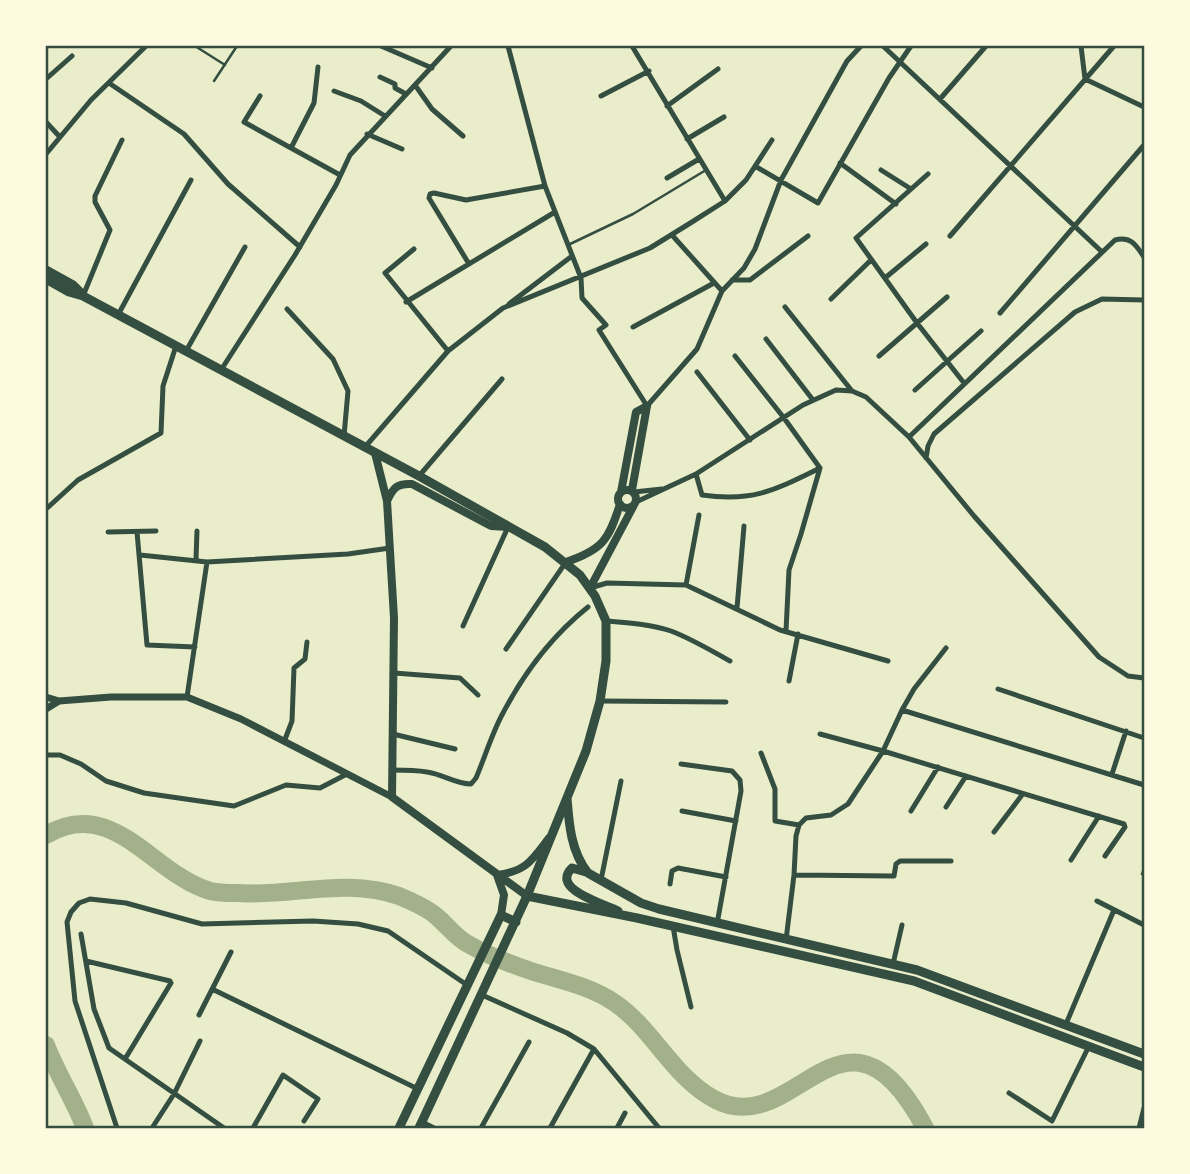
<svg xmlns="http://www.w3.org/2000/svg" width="1190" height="1174" font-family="Quicksand,sans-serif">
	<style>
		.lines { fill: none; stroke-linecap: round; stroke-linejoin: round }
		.river { stroke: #a3b18a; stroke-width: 18 }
		.service { stroke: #344e41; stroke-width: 2.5 }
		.minor { stroke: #344e41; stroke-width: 5 }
		.tertiary { stroke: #344e41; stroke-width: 7 }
		.secondary { stroke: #344e41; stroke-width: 8 }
		.primary { stroke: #344e41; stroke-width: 9 }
		.neatline { fill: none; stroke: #344e41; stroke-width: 2.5 }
	</style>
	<rect width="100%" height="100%" fill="#e9edc9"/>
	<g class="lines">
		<!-- river -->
		<path class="river" d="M46,835C113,795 152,874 210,891C218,893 228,893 236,893C291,897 346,877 399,896C411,901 427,908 436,916C447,925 456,938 468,944C487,955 510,964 531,971C559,980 591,986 615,1003C653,1029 673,1077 714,1099C795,1144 843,975 925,1128
			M46,1045C57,1074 74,1099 85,1128"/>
		<!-- service -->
		<path class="service" d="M195,46L225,65
			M214,81L237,46
			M568,245L633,214L706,170
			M1142,874L1144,869"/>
		<!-- minor -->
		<path class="minor" d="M381,46L432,68
			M508,46L545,186L581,278L582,298L606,325L599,330L647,406L697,349L722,291L744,268L755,249L781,180L847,61L861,46
			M632,46L725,201
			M883,46L1101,251
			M1081,46L1085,79L1144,107
			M380,77L395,84V88L406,94
			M46,79L72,56
			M109,83L184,134L228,184L300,247
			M415,85L432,109L463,136
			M334,91L361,101L385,116
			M260,96L244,122L340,175
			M601,96L649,71
			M940,99L986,46
			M667,106L718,69
			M46,122L59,136
			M367,134L402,149
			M687,139L724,117
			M291,148L314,103L318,67
			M46,154L91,100L146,46
			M840,163L896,204
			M755,166L818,203L889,78L911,46
			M881,170L911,189
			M928,174L856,238L917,323L964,383
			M667,178L699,159
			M672,235L722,291
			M950,236L1114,46
			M414,249L385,273L448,351
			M469,264L429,198L430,194L434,193L466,200L545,186
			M885,278L926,244
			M732,280H750L808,236
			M83,296L110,230L95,202V196L122,140
			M831,299L871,260
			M406,302L555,212
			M509,304L572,256
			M785,307L852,391
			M287,309L333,359L348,391L344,436
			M1000,313L1144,145
			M118,315L191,180
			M633,327L714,283
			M766,339L813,400
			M186,351L245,247
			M735,356L784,418L820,468L801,534L789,570L786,631
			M879,356L947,297
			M221,370L295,255L336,185L350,155L451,46
			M697,372L750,440
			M915,390L981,331
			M909,437L1115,240C1131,236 1136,245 1144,257
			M365,447L448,351L503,308L650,248L692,222L725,201L746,180L772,140
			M926,458L928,446L934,434L1075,312L1102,299L1144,300
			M696,474L702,495C754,502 775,490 820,468
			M419,476L502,379
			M634,492L662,489
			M636,502L696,474L803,405L836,390L852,391L866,397L909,437L974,516L1099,657L1128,676L1144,678
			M46,509L78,480L161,433L163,386L176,346
			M108,532L156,531
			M137,532L147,645L195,647
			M140,555L207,562
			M196,559L197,531
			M686,585L699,515
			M590,588L607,583L686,585L780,630L888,661
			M737,608L744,526
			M606,621C628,623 650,624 671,631C692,639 710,650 730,661
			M463,626L508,527
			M506,649L566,562
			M394,673L460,678L478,695
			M789,681L798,634
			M998,689L1144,738
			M187,697L207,562L348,554L390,548
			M600,701L726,702
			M902,710L914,689L946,648
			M393,734L455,749
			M820,734L883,751L902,710L1144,785
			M284,742L292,721L294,668L305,659L307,642
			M761,753L775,789V821L799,825
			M46,755H60L81,764L106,781L144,793L234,806L286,785L320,788L347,774
			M681,764L732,771L740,780L741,791L717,924
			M392,770C404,770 416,770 427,772C442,774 456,784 471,784L476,778C485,757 492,733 503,713C524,673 553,635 588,607
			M1112,774L1126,731
			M946,807L966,776
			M682,811L736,821
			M911,811L938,767
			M994,832L1022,795
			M1071,860L1099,816
			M794,875L894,876L896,864L900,861H951
			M601,880L621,781
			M670,884L672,871L678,868L726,877
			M1097,901L1144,925
			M673,926L677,950L691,1007
			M81,934L94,1009L109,1048L224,1128
			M786,940L794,875L796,836L799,825L806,818L831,815L848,804L883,751L1124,824L1125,827L1105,856
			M86,961L170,981L171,983L125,1059
			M893,964L902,925
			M212,989L418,1089
			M482,995L567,1033L594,1049L659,1128
			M199,1015L231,952
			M1066,1024L1114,910
			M1009,1093L1052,1121L1089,1046
			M422,1122L434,1128
			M117,1128L75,1001L67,922L71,912L79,903L90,899L126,903L202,924L313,921L358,924L388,931L467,985
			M152,1128L174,1094L200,1041
			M253,1128L283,1075L318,1099L304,1121
			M481,1128L529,1042
			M550,1128L594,1049
			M617,1128L625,1113
			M1139,1128L1144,1108"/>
		<!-- tertiary -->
		<path class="tertiary" d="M46,697L59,701L111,697H187L241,719L392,797
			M46,709L59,701"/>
		<!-- secondary -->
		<path class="secondary" d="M375,453L387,501L394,618L392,797L527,896
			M618 499a9 9 0 1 1 18 0a9 9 0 1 1-18 0Z
			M632,490L647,406
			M621,492L636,412L647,406
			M387,501C393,488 397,483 412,484L491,526L508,527
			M566,562C602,550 609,540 620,504
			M590,588L634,505
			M497,875C527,871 532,860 549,838
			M497,875L504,895L501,915"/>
		<!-- primary -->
		<path class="primary" d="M46,270L73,285L82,294
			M46,279L69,292L83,296L419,476L545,547L580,575L595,596L606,621V661L600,701L586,751L527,896L419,1128
			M567,798C569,824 571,852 588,873L641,903L659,909L917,970L1144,1054
			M586,872L572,868C550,889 604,904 618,911
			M527,896L637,918L914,981L1144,1067
			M399,1128L501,915L516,922"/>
	</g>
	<!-- border -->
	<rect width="1190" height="1174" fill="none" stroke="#fefae0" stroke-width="94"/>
	<rect x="47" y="47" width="1096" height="1080" class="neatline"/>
</svg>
